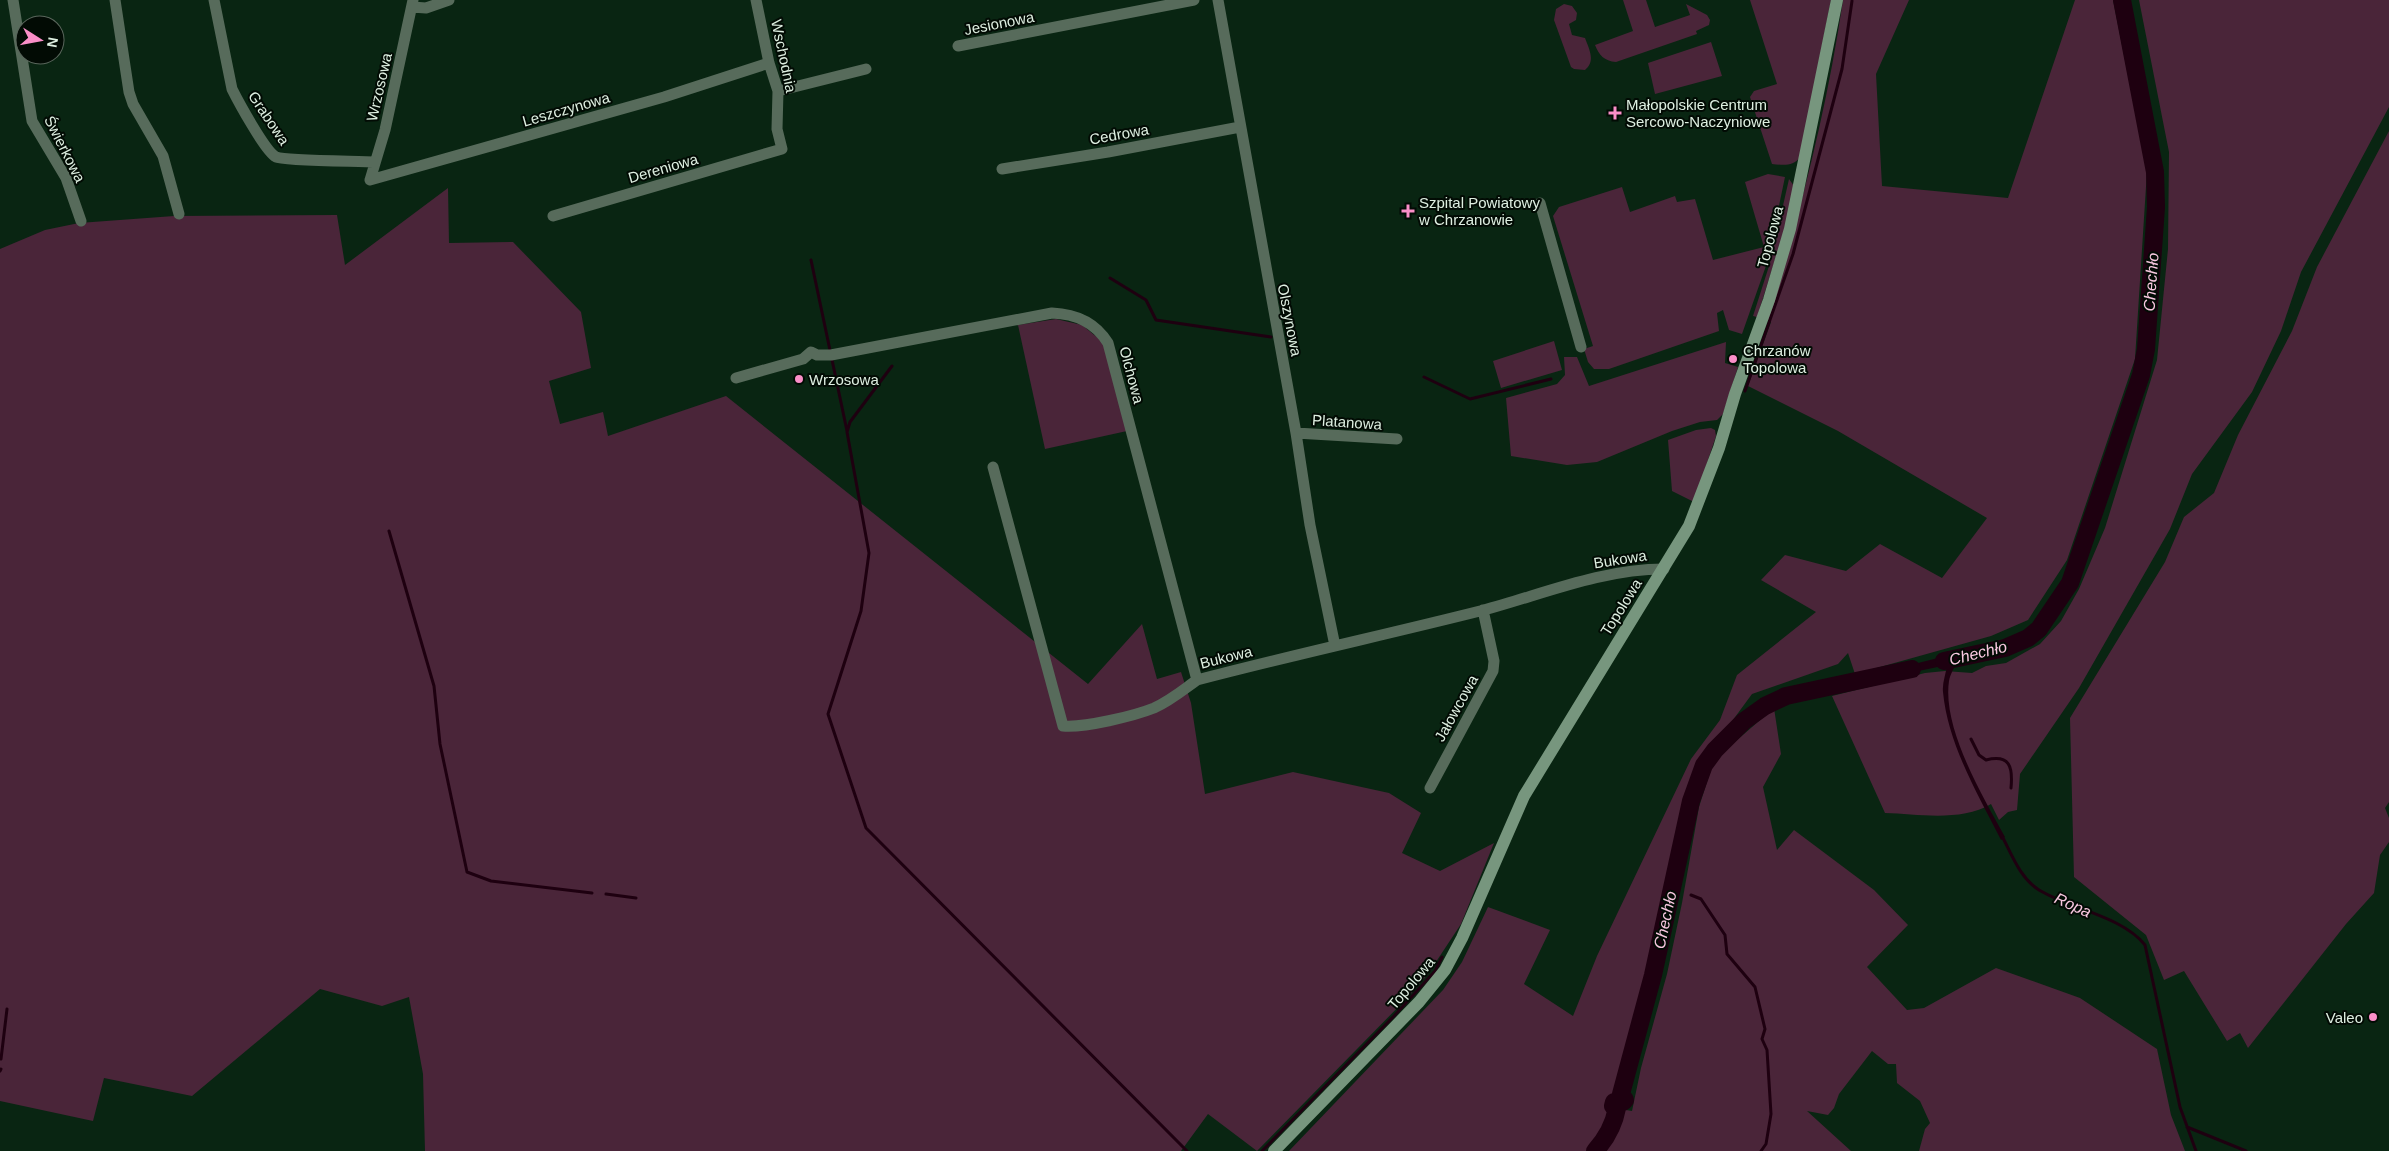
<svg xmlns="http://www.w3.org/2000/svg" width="2389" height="1151" font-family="Arial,sans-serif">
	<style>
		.green { fill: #4a2539 }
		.water { fill: #1e0010 }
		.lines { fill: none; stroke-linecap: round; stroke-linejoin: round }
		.stream { stroke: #1e0010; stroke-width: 3 }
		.river { stroke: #1e0010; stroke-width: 18 }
		.street { stroke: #576b5b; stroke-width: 11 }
		.secondary { stroke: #77967e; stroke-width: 12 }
		.poi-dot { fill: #fa8fc8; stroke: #020b04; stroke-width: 2 }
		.labels { text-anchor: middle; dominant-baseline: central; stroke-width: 4; stroke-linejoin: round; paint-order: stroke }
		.street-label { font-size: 15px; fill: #deefe1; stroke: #020b04 }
		.poi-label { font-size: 15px; fill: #deefe1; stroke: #020b04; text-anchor: start }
		.water-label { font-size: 16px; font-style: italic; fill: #f9c8e0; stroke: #020b04 }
	</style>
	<rect width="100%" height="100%" fill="#092512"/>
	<!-- green -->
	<path class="green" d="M1623,0H1646L1655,27L1690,15L1686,4L1707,15L1710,20L1709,25L1696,31L1697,34L1616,62C1604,61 1599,55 1595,45L1633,31Z
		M1750,0H1831L1800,157C1793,167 1783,165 1772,164L1750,97L1754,91L1777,84Z
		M1843,0H1909L1876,74L1882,186L2008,198L2075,0H2113L2147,171L2135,359L2067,560L2028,620L1991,636L1855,674L1848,653L1838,664L1752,694L1697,769L1686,803L1652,963L1610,1124L1601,1141L1592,1151H1289L1443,990L1462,962L1488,907L1550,930L1524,984L1573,1016L1597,956L1691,759L1720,720L1737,675L1816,612L1761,580L1785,555L1846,571L1880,544L1942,578L1987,518L1838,431L1748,386L1771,322L1767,319C1800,215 1827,109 1843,0Z
		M2139,0H2389V107L2301,272L2281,331L2252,392L2192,474L2170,529L2079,688L2020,774L2017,810L2008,812L1999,820L1991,804C1961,822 1918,814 1885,813L1832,696L1925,673L1945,671L1972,673L1986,666L2006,663L2040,644L2061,621L2079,589L2105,528L2157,360L2168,249L2169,152Z
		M1564,4L1572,6L1577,13L1576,20L1569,24L1572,35L1585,38C1589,49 1596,61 1585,70L1574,69L1571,67L1554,20L1556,9Z
		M1711,42L1722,76L1655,94L1648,63Z
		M2389,131V802L2385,808L2389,818V842L2380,855L2374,893L2346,924L2248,1048L2240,1033L2227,1041L2184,971L2164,980L2146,935L2074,877L2070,718L2165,562L2184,517L2214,493L2238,435L2292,331L2317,267Z
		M1768,174L1785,177L1767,263L1742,334L1729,330L1723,310L1717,313L1719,331L1609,369H1594L1588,362L1584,349L1593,346L1553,216L1559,207L1622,187L1630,212L1675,196L1677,202L1695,199L1713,260L1764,247L1745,182Z
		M1789,179L1794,186L1785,228L1757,317L1753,316L1770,263Z
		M448,188L449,243L513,242L581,312L591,368L549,381L560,424L603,412L608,436L726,396L1088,684L1142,624L1157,679L1181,672L1191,703L1205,794L1293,772L1389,793L1421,813L1402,853L1440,871L1494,843L1461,924L1428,974L1408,997L1257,1151L1208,1114L1181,1151H425L423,1074L409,997L382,1006L320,989L192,1096L104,1078L93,1121L0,1101V249L45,230L79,223L174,216L337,215L345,265Z
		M1056,319L1082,325L1104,343L1127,431L1045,449L1018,325Z
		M1554,341L1562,370L1501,388L1493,361Z
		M1726,342L1725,363L1738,367L1723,414L1717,420L1700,422L1672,431L1597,462L1567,465L1511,456L1506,398L1557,384L1565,375L1564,357H1577L1589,386Z
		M1711,428L1715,430L1716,436L1694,502L1672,491L1668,440L1696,430Z
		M1774,708L1781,754L1763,787L1777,850L1794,830L1874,890L1908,925L1867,967L1907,1010L1924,1008L1996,968L2080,998L2157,1049L2171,1115L2185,1151H1919L1925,1129L1930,1123L1920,1101L1897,1083L1896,1064H1888L1872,1051L1839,1094L1834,1108L1828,1115L1807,1111L1851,1151H1599L1613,1131L1620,1109L1632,1111L1641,1068L1667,974L1682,903L1699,807L1714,760Z"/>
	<!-- water -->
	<path class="water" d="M1966,651L1968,659L1956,663C1954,668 1950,675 1949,681C1942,728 1983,797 2005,837L2001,840C1978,794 1948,745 1943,692C1942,683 1946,674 1947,665L1890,677V670Z"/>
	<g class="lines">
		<!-- stream -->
		<path class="stream" d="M811,260L847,431
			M1110,278L1146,300L1156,320L1271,337
			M892,366L850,422L847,432L869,553L861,611L828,714L866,828L1187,1151
			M1424,377L1470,399L1551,379
			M1745,391L1793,254L1842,69L1852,1
			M389,531L434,686L440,744L467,872L491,881L592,893
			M1971,739L1979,755L1986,760C2010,754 2013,767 2011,788
			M2002,836C2012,855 2020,878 2039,890C2070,909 2122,916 2145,945L2180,1107L2196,1151
			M1676,868L1681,872
			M606,894L636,898
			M1691,895L1701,899L1725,935L1727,954L1755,987L1765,1029L1762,1039L1767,1050L1771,1114L1766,1144L1761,1151
			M1,1059L7,1009
			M0,1071L1,1069
			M2187,1127L2246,1151
			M1262,1151L1394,1016L1435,971L1442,957"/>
		<!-- river -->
		<path class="river" d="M1944,661L2005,648L2028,638L2039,629L2070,583L2141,375L2146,349L2156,207L2155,172L2122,0
			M1595,1151C1606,1139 1614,1124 1617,1108L1613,1106L1614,1102H1623L1625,1100L1621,1094L1653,975L1691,801L1704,765L1715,750L1744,721L1765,706L1786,696L1912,669"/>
		<!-- street -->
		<path class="street" d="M13,0L32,121L66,178L81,221
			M115,0L129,92L133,104L163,156L179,214
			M214,0L232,89C238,101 265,151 276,157C284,161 360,161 375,162
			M1218,0L1296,433L1310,525L1335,646
			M412,7L426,8L449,0
			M958,46L1194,0
			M778,91L866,69
			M1002,169L1108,152L1240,127
			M370,180L664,97L769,63
			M370,180L385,130L413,0
			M1540,203L1581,347
			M553,216L782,149L777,129L778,91L769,63L756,0
			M736,378L803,359L811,352L817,355H831L1052,313C1076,314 1095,322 1108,343L1197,680
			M1296,433L1397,439
			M993,467L1063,726C1084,728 1134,716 1154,708C1170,701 1183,690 1197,680C1292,655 1389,634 1484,610C1543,594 1602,569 1664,569
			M1430,788L1493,671L1494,661L1483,610"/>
		<!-- secondary -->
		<path class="secondary" d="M1274,1151L1419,1002L1445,970L1462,938L1524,796L1689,526L1719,448L1735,394L1769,300L1790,229L1837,0"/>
	</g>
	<!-- markers -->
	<g class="poi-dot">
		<path d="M1612.5 105.5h5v5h5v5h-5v5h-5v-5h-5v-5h5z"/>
		<path d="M1405.5 203.5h5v5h5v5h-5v5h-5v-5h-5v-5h5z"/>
		<circle cx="1733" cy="359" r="5"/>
		<circle cx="799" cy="379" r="5"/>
		<circle cx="2373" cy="1017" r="5"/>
	</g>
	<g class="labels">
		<!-- street labels -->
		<g class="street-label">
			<text transform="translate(999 23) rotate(-11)">Jesionowa</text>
			<text transform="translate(784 56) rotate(78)">Wschodnia</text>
			<text transform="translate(379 87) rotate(-77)">Wrzosowa</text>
			<text transform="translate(566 109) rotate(-16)">Leszczynowa</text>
			<text transform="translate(269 118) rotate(56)">Grabowa</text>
			<text transform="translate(1119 134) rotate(-10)">Cedrowa</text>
			<text transform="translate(65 149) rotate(63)">Świerkowa</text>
			<text transform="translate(663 168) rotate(-16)">Dereniowa</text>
			<text transform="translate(1770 237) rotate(-75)">Topolowa</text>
			<text transform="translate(1290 320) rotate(79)">Olszynowa</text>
			<text transform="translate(1132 375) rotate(75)">Olchowa</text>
			<text transform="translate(1347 422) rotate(4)">Platanowa</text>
			<text transform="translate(1620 559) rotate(-9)">Bukowa</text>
			<text transform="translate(1621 607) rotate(-58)">Topolowa</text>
			<text transform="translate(1226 657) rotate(-14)">Bukowa</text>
			<text transform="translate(1456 708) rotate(-61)">Jałowcowa</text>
			<text transform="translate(1411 983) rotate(-50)">Topolowa</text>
		</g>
		<!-- poi labels -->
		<g class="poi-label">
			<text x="1626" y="104">Małopolskie Centrum<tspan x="1626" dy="17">Sercowo-Naczyniowe</tspan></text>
			<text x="1419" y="202">Szpital Powiatowy<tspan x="1419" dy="17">w Chrzanowie</tspan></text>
			<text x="1743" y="350">Chrzanów<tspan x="1743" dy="17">Topolowa</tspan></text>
			<text x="809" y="379">Wrzosowa</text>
			<text x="2363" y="1017" text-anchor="end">Valeo</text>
		</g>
		<!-- water labels -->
		<g class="water-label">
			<text transform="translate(2151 282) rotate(-86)">Chechło</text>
			<text transform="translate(1978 653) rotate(-14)">Chechło</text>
			<text transform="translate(2073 905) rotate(24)">Ropa</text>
			<text transform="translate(1665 920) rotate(-78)">Chechło</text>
		</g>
	</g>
	<!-- north arrow -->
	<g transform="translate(40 40) rotate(101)"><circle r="24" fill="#020b04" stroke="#5a665c"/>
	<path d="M0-4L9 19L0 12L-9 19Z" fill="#fa8fc8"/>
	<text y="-8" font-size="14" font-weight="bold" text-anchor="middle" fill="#deefe1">N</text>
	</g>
</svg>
